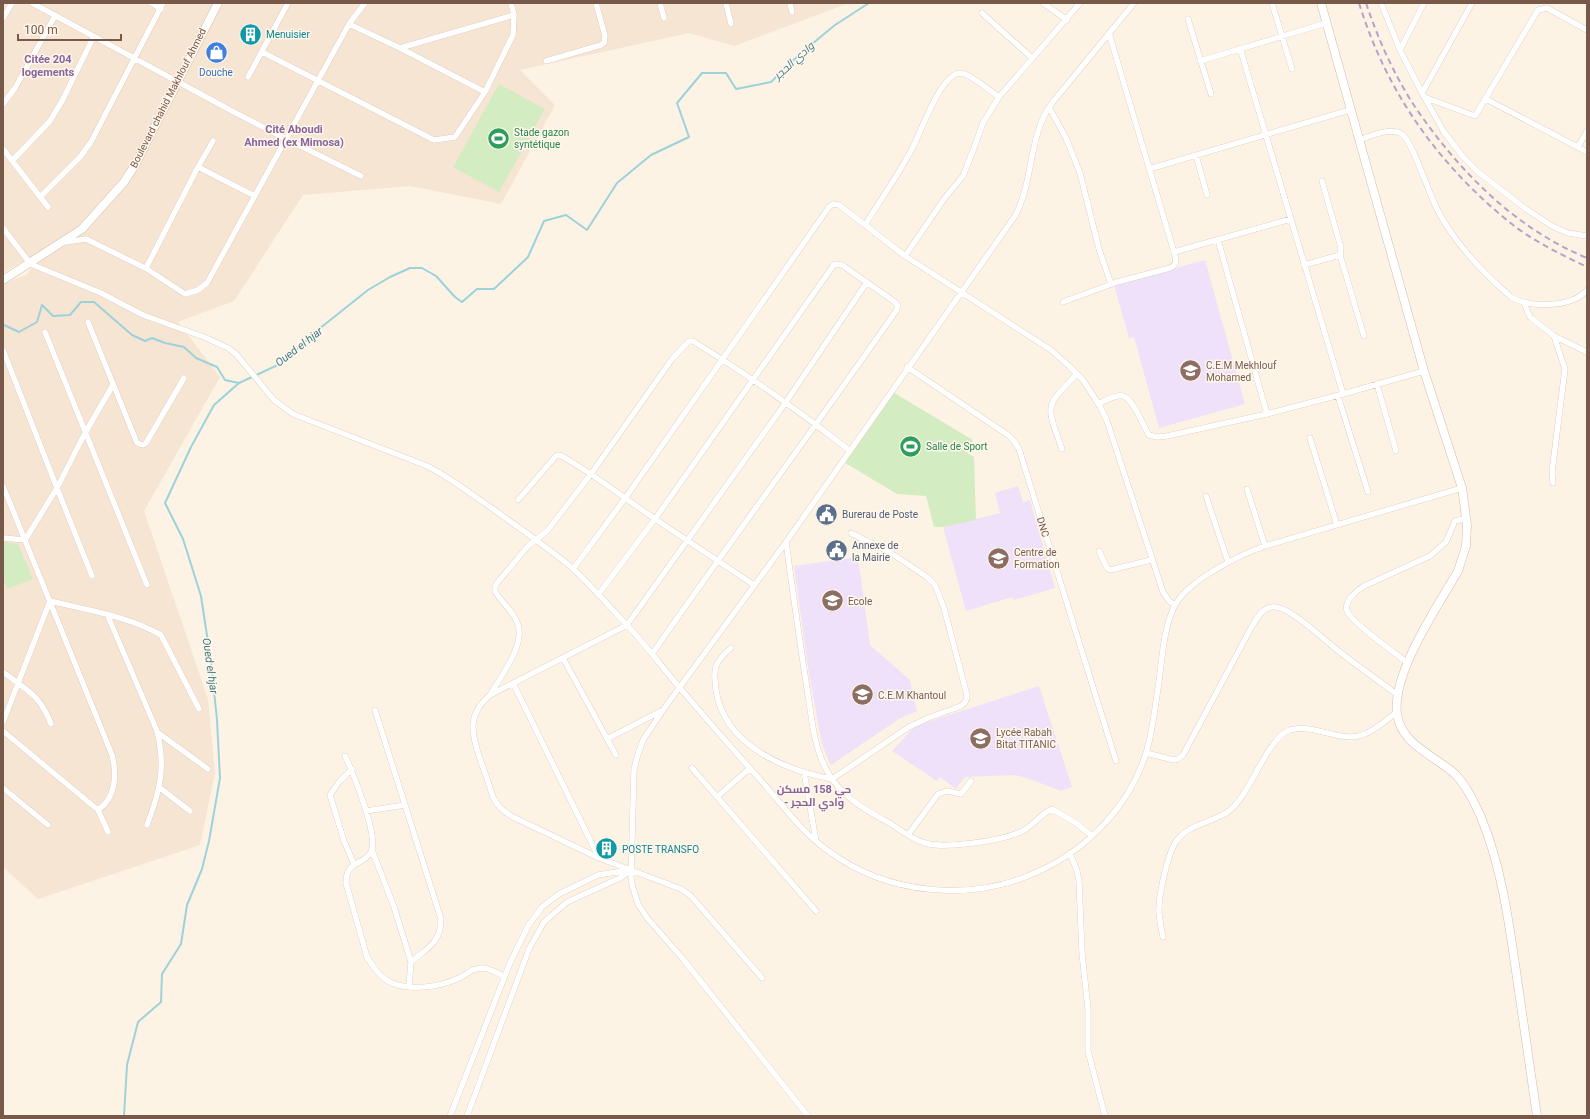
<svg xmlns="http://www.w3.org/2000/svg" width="1590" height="1119" font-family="Roboto,Cairo,sans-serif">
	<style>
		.residential { fill: #f6e5d2 }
		.education { fill: #f0e1fa }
		.green { fill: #d4ecc2 }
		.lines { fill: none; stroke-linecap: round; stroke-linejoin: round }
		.stream { stroke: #9dd2db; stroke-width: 2 }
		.street-casing { stroke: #d2bcac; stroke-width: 6 }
		.secondary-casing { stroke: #d5bcaa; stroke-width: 9 }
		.street { stroke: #fff; stroke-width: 5.5 }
		.secondary { stroke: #fff; stroke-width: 8 }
		.rail { stroke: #b6a2c8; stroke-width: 2; stroke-dasharray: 6 4; stroke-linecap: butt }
		.labels { text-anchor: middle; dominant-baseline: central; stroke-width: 3; stroke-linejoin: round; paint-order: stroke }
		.culture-label { font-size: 10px; fill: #0d838f; stroke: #fff7ec; text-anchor: start }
		.shop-label { font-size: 10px; fill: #366cbe; stroke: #fff7ec }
		.street-label { font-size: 10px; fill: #785848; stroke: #fff7ec }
		.leisure-label { font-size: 10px; fill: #27864d; stroke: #fff7ec; text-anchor: start }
		.education-label { font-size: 10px; fill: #785e54; stroke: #fff7ec; text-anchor: start }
		.service-label { font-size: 10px; fill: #4e5e75; stroke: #fff7ec; text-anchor: start }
		.neighbourhood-label { font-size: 11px; font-weight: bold; fill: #88639c; stroke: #fff7ec }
		.water-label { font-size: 11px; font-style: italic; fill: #3e7b85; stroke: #fff7ec }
	</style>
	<rect width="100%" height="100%" fill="#fdf3e4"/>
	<!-- residential -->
	<path class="residential" d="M3,3H849L734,46L689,33L520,70L555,105L501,204L410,186L303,195L234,301L178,322L220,377L144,511L208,699L215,773L200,845L38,899L3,867V284L26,275L59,240L3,273Z"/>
	<!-- education -->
	<path class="education" d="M1205,260L1245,404L1159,428L1134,337L1129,338L1114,285Z
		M1018,486L1023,502L1030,500L1055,588L1014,600L1012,597L966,611L943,527L1000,513L995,493Z
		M858,557L870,645L910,680L917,711L899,719L831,765L829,762L822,744L809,674L794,566Z
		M1039,686L1072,787L1061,791L1027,778L1015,775L965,777L956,789L940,777L937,781L892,751L915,726Z"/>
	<!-- green -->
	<path class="green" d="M499,84L545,109L499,192L453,167Z
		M891,391L973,440L966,452L974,457L976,520L943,527H934L926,496L897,494L842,461Z
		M3,542L18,544L33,579L7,589L3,578Z"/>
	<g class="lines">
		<!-- stream -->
		<path class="stream" d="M4,325L19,332L37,322L42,305L53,316L70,315L81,302H94L132,335L145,341L152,338L165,343L184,347L196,358L217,367L225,380L239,383
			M124,1116L127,1065L138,1022L161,1002L162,974L181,944L187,905L202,869L209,841L220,778L217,720L211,662L201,596L183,539L165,503L191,447L214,405L239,383L282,363L319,329L368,290L390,277L410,268H422L436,276L455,297L462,302L477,289H494L528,257L544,221L566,215L587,230L617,183L651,155L689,137L677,103L702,73H726L736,89L771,82L801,53L835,25L869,3"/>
		<defs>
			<path id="street" d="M32,3L232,111L286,139L361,176
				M151,3L161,9
				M660,3L664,18
				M726,3L731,24
				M790,3L792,12
				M1043,3L1067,20
				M1272,3L1292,69
				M1381,3L1400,50L1422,93L1444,132L1464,158L1477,171L1526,209L1552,226L1568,233L1587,236
				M982,13L1032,58
				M3,18L12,3
				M1188,19L1211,94
				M349,24L400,48L485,92
				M400,48L514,15
				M1240,48L1343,394L1424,371
				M1400,50L1424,3
				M262,52L434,140L455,137L485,92L513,35L514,15L511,3
				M546,61L601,45L604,43L605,36L596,3
				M1200,61L1326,23
				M248,77L288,3
				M1422,93L1472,3
				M1424,97L1475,116L1538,10L1547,8L1587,30
				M1486,99L1587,152
				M3,104L15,88L55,16
				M1049,107L1066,138L1080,173L1099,249L1111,284
				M1359,140C1371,136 1392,126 1403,135C1413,143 1429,194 1437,209C1455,244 1482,272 1511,297C1530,308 1572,308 1587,290
				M1578,147L1587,131
				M3,149L48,207
				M1196,155L1207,195
				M13,160L50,121L62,101L94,36
				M198,167L213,141
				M1149,169L1350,110
				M1322,181L1341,248L1340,255L1364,336
				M41,196L80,157L91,142L163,3
				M865,225C881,199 899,174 913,147C921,132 940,75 960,73C969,73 990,91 999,97
				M3,228L29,262
				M1218,240L1267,414
				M65,242L86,239L147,269L185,294L198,290L207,283L349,24L365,3
				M1174,252L1291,219
				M905,256L944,199L963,176L974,148L983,123L999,97L1080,3
				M28,263L101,293L143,315L204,337L228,348L236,354L274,400L293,414L427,466C451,478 471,494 493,509C519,528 546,546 571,567C590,584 608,605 626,624C645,644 662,667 680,688C708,721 736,753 764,784C784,807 802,832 827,850C887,895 972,903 1039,871C1088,849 1130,805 1146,753C1153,731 1155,705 1159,682C1162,658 1164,626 1175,605C1189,580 1239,555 1265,546L1462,488
				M1304,265L1340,255
				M146,268L198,167L255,196
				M1063,302L1117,282L1170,268C1178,264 1176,259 1174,252L1109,33
				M1524,303L1530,317L1554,336L1565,369L1552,472L1553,483
				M88,322L137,443L143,445L146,443L184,378
				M45,332L147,585
				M1554,336L1587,352
				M3,350L57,488L92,576
				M907,367L1008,435L1014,441L1019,449L1116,761
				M1377,384L1396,451
				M1338,396L1368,492
				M1098,404C1105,401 1116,394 1123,396C1133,398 1143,426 1149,435L1157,437L1167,436L1267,414L1343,394
				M1310,438L1337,525
				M1062,449C1046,404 1044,408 1077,374
				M3,486L112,755C117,774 116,798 98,810L3,731
				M1247,489L1265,546
				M1206,496L1228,562
				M518,500L555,457L558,455L562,456L591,474L655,519L754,585
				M3,538L25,540L57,488L85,433L113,385
				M786,542C793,593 800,644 808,695C812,720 814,748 827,771C841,797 866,810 891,824C902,831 913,840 925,843C946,849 998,841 1018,833C1032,829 1039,814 1052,809L1076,823L1092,836
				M1099,551L1107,568L1110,570L1151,560
				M573,569L626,497L829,207L833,204L839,205L905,256L1051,350L1069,366L1083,380L1100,406L1107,421L1163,592L1169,601L1175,605
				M598,595L655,519L833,266L835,264L842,265L895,302L898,306L896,311C816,426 732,539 652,654
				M107,614L157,731C166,767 160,791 147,825
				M731,648C714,662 713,669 716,690C724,745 784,770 832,779L909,727L928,718L961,706C965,703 967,701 967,695L944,608L935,585L927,577L891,553L851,533
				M563,658L616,755
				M1408,663C1396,654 1351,622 1347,611C1344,601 1356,591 1364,586L1430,556L1446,542L1455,521L1467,518
				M3,672C27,690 40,695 51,724
				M513,683L599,858
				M490,695C501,676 527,643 517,622C512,610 501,602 495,591V587L497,583L528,546L547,531L591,474L672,359L689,341H693C748,375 798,410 849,450
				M375,710L441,919C441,943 427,948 411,962
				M3,722L50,601C87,610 128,616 161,635L199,709
				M157,732L208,769
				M607,739L661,711
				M1146,753L1174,760L1178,759L1183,755L1251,628C1256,620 1262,608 1272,607C1289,604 1330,646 1345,656C1362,669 1380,682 1398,695
				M345,756C353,773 379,836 371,852C363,866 346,860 346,883L367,957C373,967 381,979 392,983C412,991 440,987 459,978C468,974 470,969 481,968C489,968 497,973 504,976
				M692,768L816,911
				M352,769L339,782L330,795L344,841L354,864
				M804,772L816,841
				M3,788L48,825
				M160,788L190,811
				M717,797L750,768
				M98,810L108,832
				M366,811L405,805
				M908,835L938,794L947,791L961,794L971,781
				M372,850L394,907L408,952L411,962L409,986
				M1070,853L1077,871L1079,881L1082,953L1088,1009V1051L1105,1116
				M1163,937C1161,929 1160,921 1159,913C1158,897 1167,857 1175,843C1186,824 1213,823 1229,811C1250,796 1267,737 1290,730C1315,723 1340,743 1362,735C1375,731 1386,720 1397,712
				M762,978L691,896L681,889L599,858L513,817C503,811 498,807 493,797C489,784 485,772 480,759C471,732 467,715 490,695L627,625L786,402L867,282
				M450,1116L510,963L528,926L542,907L559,894L598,875L629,870
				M467,1116L529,949L544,922L567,902L620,878L630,871
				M808,1116L683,959L648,919L638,904L633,888L631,877L634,769L638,754L643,740L663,710L786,542L1015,216C1034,181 1028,135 1052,103L1134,3"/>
			<path id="secondary" d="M1321,3L1424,371L1462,488L1467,525L1466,546L1458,571C1438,606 1392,672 1397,714C1401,745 1436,756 1456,775C1467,787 1474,802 1481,817C1502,868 1509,923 1517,978C1524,1024 1530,1070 1537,1116
				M3,280L82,229L124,182L135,165L218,3"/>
		</defs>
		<!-- street casing -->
		<use href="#street" class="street-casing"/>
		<!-- secondary casing -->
		<use href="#secondary" class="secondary-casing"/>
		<!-- street -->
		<use href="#street" class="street"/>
		<!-- secondary -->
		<use href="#secondary" class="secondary"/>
		<!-- rail -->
		<path class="rail" d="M1359,3C1386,91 1437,163 1508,221C1531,240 1560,254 1587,267
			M1366,3C1376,33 1388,61 1404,89C1414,107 1427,124 1440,141C1480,191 1527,233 1587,258"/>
	</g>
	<!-- icons -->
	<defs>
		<symbol id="building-disc" viewBox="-11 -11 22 22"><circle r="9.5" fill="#0f9aa8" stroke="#fff7ec"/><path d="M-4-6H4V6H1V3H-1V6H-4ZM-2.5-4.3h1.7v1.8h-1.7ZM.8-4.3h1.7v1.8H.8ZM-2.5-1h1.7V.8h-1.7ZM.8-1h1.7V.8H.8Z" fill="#fff"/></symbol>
		<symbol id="shop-disc" viewBox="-11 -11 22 22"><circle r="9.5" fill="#3f7fe0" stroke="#fff7ec"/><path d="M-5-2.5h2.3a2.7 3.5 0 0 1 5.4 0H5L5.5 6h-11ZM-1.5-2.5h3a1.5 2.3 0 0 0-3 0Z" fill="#fff"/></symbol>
		<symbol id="stadium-disc" viewBox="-11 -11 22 22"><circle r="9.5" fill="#2e9e5b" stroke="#fff7ec"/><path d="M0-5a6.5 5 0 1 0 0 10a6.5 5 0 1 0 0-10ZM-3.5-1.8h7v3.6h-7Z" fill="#fff"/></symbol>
		<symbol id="school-disc" viewBox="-11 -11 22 22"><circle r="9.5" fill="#8d6e63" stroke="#fff7ec"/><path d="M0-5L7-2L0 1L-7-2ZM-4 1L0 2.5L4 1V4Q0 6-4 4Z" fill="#fff"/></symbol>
		<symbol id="civic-disc" viewBox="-11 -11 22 22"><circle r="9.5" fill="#5c6f8a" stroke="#fff7ec"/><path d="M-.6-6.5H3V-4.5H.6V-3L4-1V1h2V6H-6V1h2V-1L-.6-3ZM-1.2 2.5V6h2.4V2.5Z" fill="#fff"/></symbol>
		<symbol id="university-disc" viewBox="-11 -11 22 22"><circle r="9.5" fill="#8d6e63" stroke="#fff7ec"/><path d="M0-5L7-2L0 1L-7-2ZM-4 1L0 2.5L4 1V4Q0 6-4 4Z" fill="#fff"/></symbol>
	</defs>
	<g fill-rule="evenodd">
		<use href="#building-disc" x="238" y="22" width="25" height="25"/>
		<use href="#shop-disc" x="204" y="40" width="25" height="25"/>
		<use href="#stadium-disc" x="486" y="126" width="25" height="25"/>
		<use href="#school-disc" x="1178" y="358" width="25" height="25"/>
		<use href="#stadium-disc" x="898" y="434" width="25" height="25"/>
		<use href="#civic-disc" x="814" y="502" width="25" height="25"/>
		<use href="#civic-disc" x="824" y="538" width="25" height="25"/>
		<use href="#university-disc" x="986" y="546" width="25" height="25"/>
		<use href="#school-disc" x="820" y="588" width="25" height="25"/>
		<use href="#university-disc" x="850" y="682" width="25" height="25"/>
		<use href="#university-disc" x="968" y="726" width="25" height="25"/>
		<use href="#building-disc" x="594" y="836" width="25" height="25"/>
	</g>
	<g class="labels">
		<!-- culture labels -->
		<g class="culture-label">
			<text x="266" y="34">Menuisier</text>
			<text x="622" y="849">POSTE TRANSFO</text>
		</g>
		<!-- shop labels -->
		<g class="shop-label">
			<text x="216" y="72">Douche</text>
		</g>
		<!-- street labels -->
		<g class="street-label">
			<text transform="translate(168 98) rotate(-63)">Boulevard chahid Makhlouf Ahmed</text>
			<text transform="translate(1043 527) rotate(73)">DNC</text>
		</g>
		<!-- leisure labels -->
		<g class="leisure-label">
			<text x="514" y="132">Stade gazon<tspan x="514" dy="12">syntétique</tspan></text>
			<text x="926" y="446">Salle de Sport</text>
		</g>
		<!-- education labels -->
		<g class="education-label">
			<text x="1206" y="365">C.E.M Mekhlouf<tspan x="1206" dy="12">Mohamed</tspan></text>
			<text x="1014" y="552">Centre de<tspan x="1014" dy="12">Formation</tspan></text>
			<text x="848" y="601">Ecole</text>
			<text x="878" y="695">C.E.M Khantoul</text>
			<text x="996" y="732">Lycée Rabah<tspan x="996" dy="12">Bitat TITANIC</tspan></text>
		</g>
		<!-- service labels -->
		<g class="service-label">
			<text x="842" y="514">Burerau de Poste</text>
			<text x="852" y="545">Annexe de<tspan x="852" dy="12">la Mairie</tspan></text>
		</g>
		<!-- neighbourhood labels -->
		<g class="neighbourhood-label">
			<text x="48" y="59">Citée 204<tspan x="48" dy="13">logements</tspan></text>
			<text x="294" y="129">Cité Aboudi<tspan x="294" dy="13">Ahmed (ex Mimosa)</tspan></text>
			<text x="814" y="789">حي 158 مسكن<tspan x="814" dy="13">- وادي الحجر</tspan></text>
		</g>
		<!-- water labels -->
		<g class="water-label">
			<text transform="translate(794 61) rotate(-42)">وادي الحجر</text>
			<text transform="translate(299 347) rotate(-38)">Oued el hjar</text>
			<text transform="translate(210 666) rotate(82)">Oued el hjar</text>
		</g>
	</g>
	<!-- border -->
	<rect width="1590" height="1119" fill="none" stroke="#785848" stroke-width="8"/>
	<!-- scale -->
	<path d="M18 34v6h103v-6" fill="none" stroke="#785848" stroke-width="2"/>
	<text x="24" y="34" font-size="12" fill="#785848" stroke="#fff7ec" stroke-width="3" paint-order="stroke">100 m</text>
</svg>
